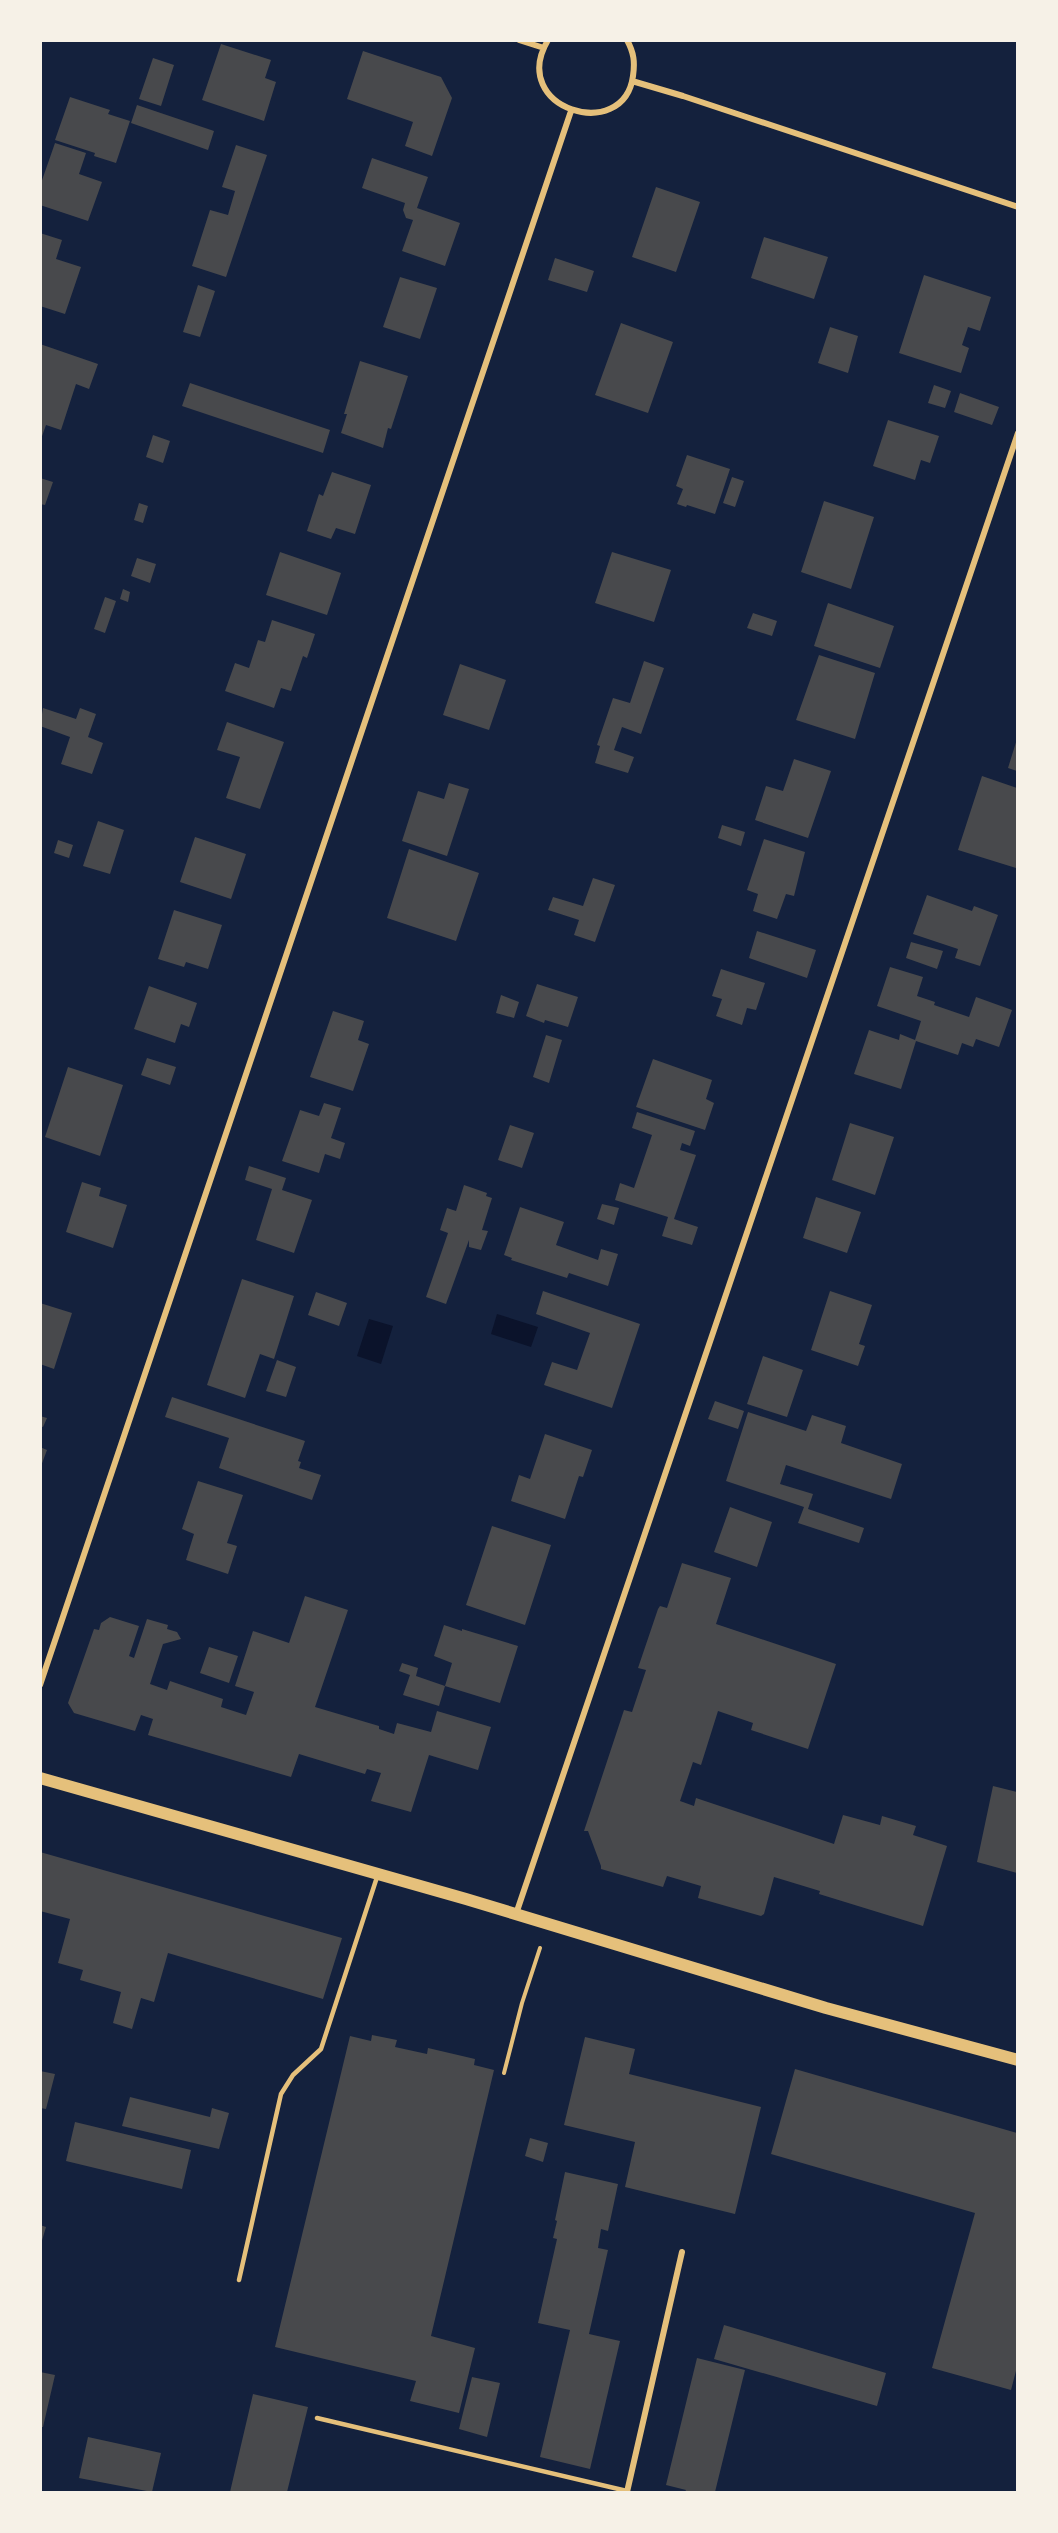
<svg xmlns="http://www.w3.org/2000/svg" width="1058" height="2533" font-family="'Exo 2',sans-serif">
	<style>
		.water { fill: #0b132b }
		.building { fill: #48494c }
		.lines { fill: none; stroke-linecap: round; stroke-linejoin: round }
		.path { stroke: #e5c07b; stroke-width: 4 }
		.service { stroke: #e5c07b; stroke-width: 4.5 }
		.minor { stroke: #e5c07b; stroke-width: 6 }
		.secondary { stroke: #e5c07b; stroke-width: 12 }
	</style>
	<rect width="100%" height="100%" fill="#14213d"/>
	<!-- water -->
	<path class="water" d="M497,1314L538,1327L531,1347L491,1334Z
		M369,1319L393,1326L381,1364L357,1356Z"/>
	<!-- building -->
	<path class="building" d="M221,44L271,60L265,78L276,82L264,121L202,100Z
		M363,51L441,77L452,98L432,156L405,146L413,122L347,99Z
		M153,58L174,65L161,106L139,99Z
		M70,97L110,110L108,114L130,121L116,163L94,156L95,153L55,140Z
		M137,105L214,131L208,150L131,123Z
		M55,143L86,153L79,174L102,182L88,221L40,205V186Z
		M236,145L267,155L226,277L192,266L210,210L228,215L235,191L222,187Z
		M372,158L428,177L417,208L460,223L445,266L402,251L413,220L406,218L403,210L405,203L362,188Z
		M656,187L700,202L676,272L632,257Z
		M40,233L62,240L56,259L81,267L65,314L40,306Z
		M764,237L828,257L814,299L751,278Z
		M555,258L594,271L587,292L548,280Z
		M924,275L991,297L980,331L968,327L962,345L969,348L961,373L899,353Z
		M400,277L437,288L420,339L383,327Z
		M198,285L215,291L200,337L183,332Z
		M621,323L673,342L648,413L595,395Z
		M830,327L858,336L848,373L818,363Z
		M40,344L98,364L89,389L76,384L61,430L46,425L41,439Z
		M360,361L408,376L391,429L388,428L383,448L341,433L347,414H344Z
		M190,383L330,430L323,453L182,406Z
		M934,385L951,391L945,408L928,403Z
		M960,393L999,407L992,425L954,412Z
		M888,420L939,436L930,463L921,460L915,480L873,466Z
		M153,435L170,441L163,463L146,457Z
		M687,455L730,469L715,514L687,505L686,507L677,504L683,489L676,486Z
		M332,472L371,485L355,534L336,528L331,539L307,531L319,494L323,496Z
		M732,477L744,481L735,507L723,503Z
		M40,478L53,482L45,505L40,504Z
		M824,501L874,517L851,589L801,572Z
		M139,503L148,506L143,523L134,520Z
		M280,552L341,573L327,615L266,595Z
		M612,552L671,570L654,622L595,603Z
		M137,558L156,564L150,583L131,576Z
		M123,589L130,592L128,602L120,599Z
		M105,597L116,601L105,633L94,629Z
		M828,603L894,626L880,668L814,646Z
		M753,613L777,621L772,636L747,628Z
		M272,620L315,634L307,658L303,656L291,691L281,688L274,708L225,691L235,663L249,668L258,640L265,642Z
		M819,655L875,673L855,739L796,720Z
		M644,661L664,668L641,734L622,727L614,750L634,757L628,773L595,763L600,746L597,745L613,698L630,703Z
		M460,664L506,680L489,730L443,715Z
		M43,708L76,719L80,708L96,714L88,737L103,743L92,774L61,764L70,737L40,726Z
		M227,722L284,742L260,809L226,798L240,757L217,750Z
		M1017,739V771L1008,768Z
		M794,759L831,771L808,838L755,820L766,786L783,791Z
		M982,776L1017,788L1016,868L958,850Z
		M449,783L469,789L447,856L402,841L418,791L444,799Z
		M98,821L124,830L110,874L83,866Z
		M722,825L745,832L741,846L718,838Z
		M195,837L246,854L231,899L180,882Z
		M764,839L805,852L794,896L786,894L777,919L753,911L758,894L747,890Z
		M58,840L73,845L69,858L54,853Z
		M409,849L479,873L456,941L387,918Z
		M593,878L615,885L595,942L574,935L579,920L548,910L553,897L583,906Z
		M927,895L972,911L974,906L998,915L980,966L955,958L958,949L913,934Z
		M174,910L222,925L208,969L186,962L184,967L158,959Z
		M757,931L816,950L807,978L749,958Z
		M911,942L943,951L937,969L906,958Z
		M890,967L923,977L917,996L935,1002L934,1005L969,1017L976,997L1012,1010L999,1047L976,1039L973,1047L962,1043L958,1055L916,1041L901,1089L854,1074L869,1030L899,1040L900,1034L915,1040L921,1021L877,1006Z
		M721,969L765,983L756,1010L747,1008L742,1025L716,1016L722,999L712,996Z
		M537,984L578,997L568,1027L545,1020L544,1023L526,1016Z
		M149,986L197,1003L189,1027L181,1024L175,1043L134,1029Z
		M501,995L519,1002L514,1018L496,1013Z
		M333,1011L364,1021L358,1040L369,1044L353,1091L310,1077Z
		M546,1035L562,1040L549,1083L533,1077Z
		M147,1058L176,1067L170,1085L141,1075Z
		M653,1059L712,1080L706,1099L714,1103L705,1130L636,1107Z
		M68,1067L123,1085L100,1156L45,1137Z
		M324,1103L341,1108L331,1138L345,1143L340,1159L325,1154L319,1173L282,1161L300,1110L319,1116Z
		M637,1112L695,1131L690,1146L682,1143L680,1150L696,1155L674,1219L698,1227L692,1245L662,1236L668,1217L615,1200L620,1183L634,1188L652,1135L632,1128Z
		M850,1123L894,1137L875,1195L832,1180Z
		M510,1125L534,1133L522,1168L498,1160Z
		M249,1166L286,1178L282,1190L312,1200L294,1253L256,1240L272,1189L245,1180Z
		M82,1182L101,1188L99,1196L127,1205L113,1248L66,1232Z
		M464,1185L487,1193L486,1196L492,1198L482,1230L488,1231L481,1250L469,1247V1240L446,1304L426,1297L448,1233L440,1230L447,1208L456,1211Z
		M816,1197L861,1212L847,1253L803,1238Z
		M602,1204L619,1208L614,1225L597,1219Z
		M520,1207L564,1222L556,1245L598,1260L601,1249L618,1254L608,1286L569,1273L567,1278L511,1260L512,1258L504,1255Z
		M242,1279L294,1296L274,1359L260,1354L245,1398L207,1385Z
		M543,1291L640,1324L612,1408L544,1385L552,1362L577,1370L590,1333L536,1314Z
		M830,1291L872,1305L859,1344L865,1346L858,1366L811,1350Z
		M316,1292L347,1303L339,1326L308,1315Z
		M40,1303L72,1313L54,1369L40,1364Z
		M763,1356L803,1370L787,1417L747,1404Z
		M277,1360L296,1367L286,1397L266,1391Z
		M172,1397L305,1441L298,1461L301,1462L299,1468L321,1475L312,1500L219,1468L229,1438L165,1417Z
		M715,1401L744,1411L738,1429L708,1419Z
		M748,1412L806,1431L812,1415L846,1426L841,1443L902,1464L891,1499L786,1465L780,1484L813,1494L808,1509L864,1528L859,1543L798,1523L804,1507L726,1481Z
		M40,1416L47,1418L43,1427L40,1426Z
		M545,1434L592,1450L583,1477L579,1476L565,1519L511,1501L519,1475L530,1479Z
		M40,1447L47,1450L41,1466H40Z
		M198,1481L243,1495L227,1543L237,1546L228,1574L186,1560L194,1534L182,1529Z
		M730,1507L772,1522L757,1567L714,1552Z
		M492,1526L551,1545L525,1625L466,1605Z
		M682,1563L731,1578L716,1624L836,1664L808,1749L751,1730L753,1723L718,1711L701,1765L693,1762L680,1801L694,1806L696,1798L834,1844L843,1815L880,1825L882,1816L916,1826L913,1835L947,1846L923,1926L819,1894L820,1891L774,1877L764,1914L761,1916L698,1898L701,1886L667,1876L663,1887L601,1869V1866L588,1831H584L624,1710L632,1712L646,1670L638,1668L658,1609L660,1606L667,1608Z
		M305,1596L348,1610L315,1707L379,1726V1729L394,1734L397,1723L431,1732L437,1711L491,1727L478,1770L429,1755L411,1812L371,1801L381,1773L367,1769L365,1774L299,1754L291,1777L148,1735L153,1719L141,1715L135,1731L74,1713L68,1703L94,1629L99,1630L101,1623L110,1617L139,1626L129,1656L134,1658L147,1619L168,1625L167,1629L177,1632L181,1639L163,1644L150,1684L167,1690L170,1681L223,1699L221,1707L246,1715L254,1692L235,1686L253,1631L289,1643Z
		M444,1625L462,1631V1629L518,1646L500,1703L445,1686L452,1663L434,1656Z
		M209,1647L238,1656L229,1683L200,1673Z
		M402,1663L418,1668L416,1676L445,1686L439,1706L403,1695L410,1675L399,1671Z
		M993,1786L1017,1792V1873L977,1862Z
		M40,1852L342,1938L323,1999L168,1953L154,2002L141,1998L132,2029L113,2023L121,1992L80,1980L83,1970L58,1963L70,1919L40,1911Z
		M372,2035L397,2040L395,2047L427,2054L428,2048L475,2059L474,2065L494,2070L431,2336L475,2348L459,2413L410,2401L416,2381L275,2347L350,2036L371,2041Z
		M585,2037L635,2049L629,2074L761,2107L735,2214L625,2187L635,2142L564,2125Z
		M795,2069L1017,2133V2367L1011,2390L932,2368L975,2213L771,2154Z
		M40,2071L55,2074L46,2109L40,2108Z
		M130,2097L210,2117L212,2108L229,2113L219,2149L122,2126Z
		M75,2122L191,2150L182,2189L66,2161Z
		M530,2138L548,2143L543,2162L525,2156Z
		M565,2172L618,2184L608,2231L601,2229L598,2248L608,2250L589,2334L620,2341L590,2469L540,2457L570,2330L538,2323L557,2239L553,2238L557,2221L555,2220Z
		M40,2225L46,2227L41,2244H40Z
		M724,2325L886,2373L877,2406L714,2359Z
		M697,2358L745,2370L715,2492H685L686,2490L666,2485Z
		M40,2372L55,2375L43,2427H40Z
		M472,2377L500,2383L487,2437L459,2429Z
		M253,2394L308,2407L287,2492H230Z
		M88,2437L161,2453L152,2492L79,2478Z"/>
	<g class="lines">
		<!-- path -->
		<path class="path" d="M504,2073L522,2003L540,1948"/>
		<!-- service -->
		<path class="service" d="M239,2280L281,2094L293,2075L321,2049L378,1874
			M317,2418L627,2491"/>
		<!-- minor -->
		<path class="minor" d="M519,40L544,48
			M548,40C507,109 624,144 633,76C635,62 634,53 627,40
			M632,81L683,96L1018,207
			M40,1685L571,111
			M516,1914L1018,433
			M627,2492L682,2252"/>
		<!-- secondary -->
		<path class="secondary" d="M40,1778L466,1899L826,2008L1018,2060"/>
	</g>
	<!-- border -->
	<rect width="1058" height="2533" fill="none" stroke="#f6f1e7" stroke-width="84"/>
</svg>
